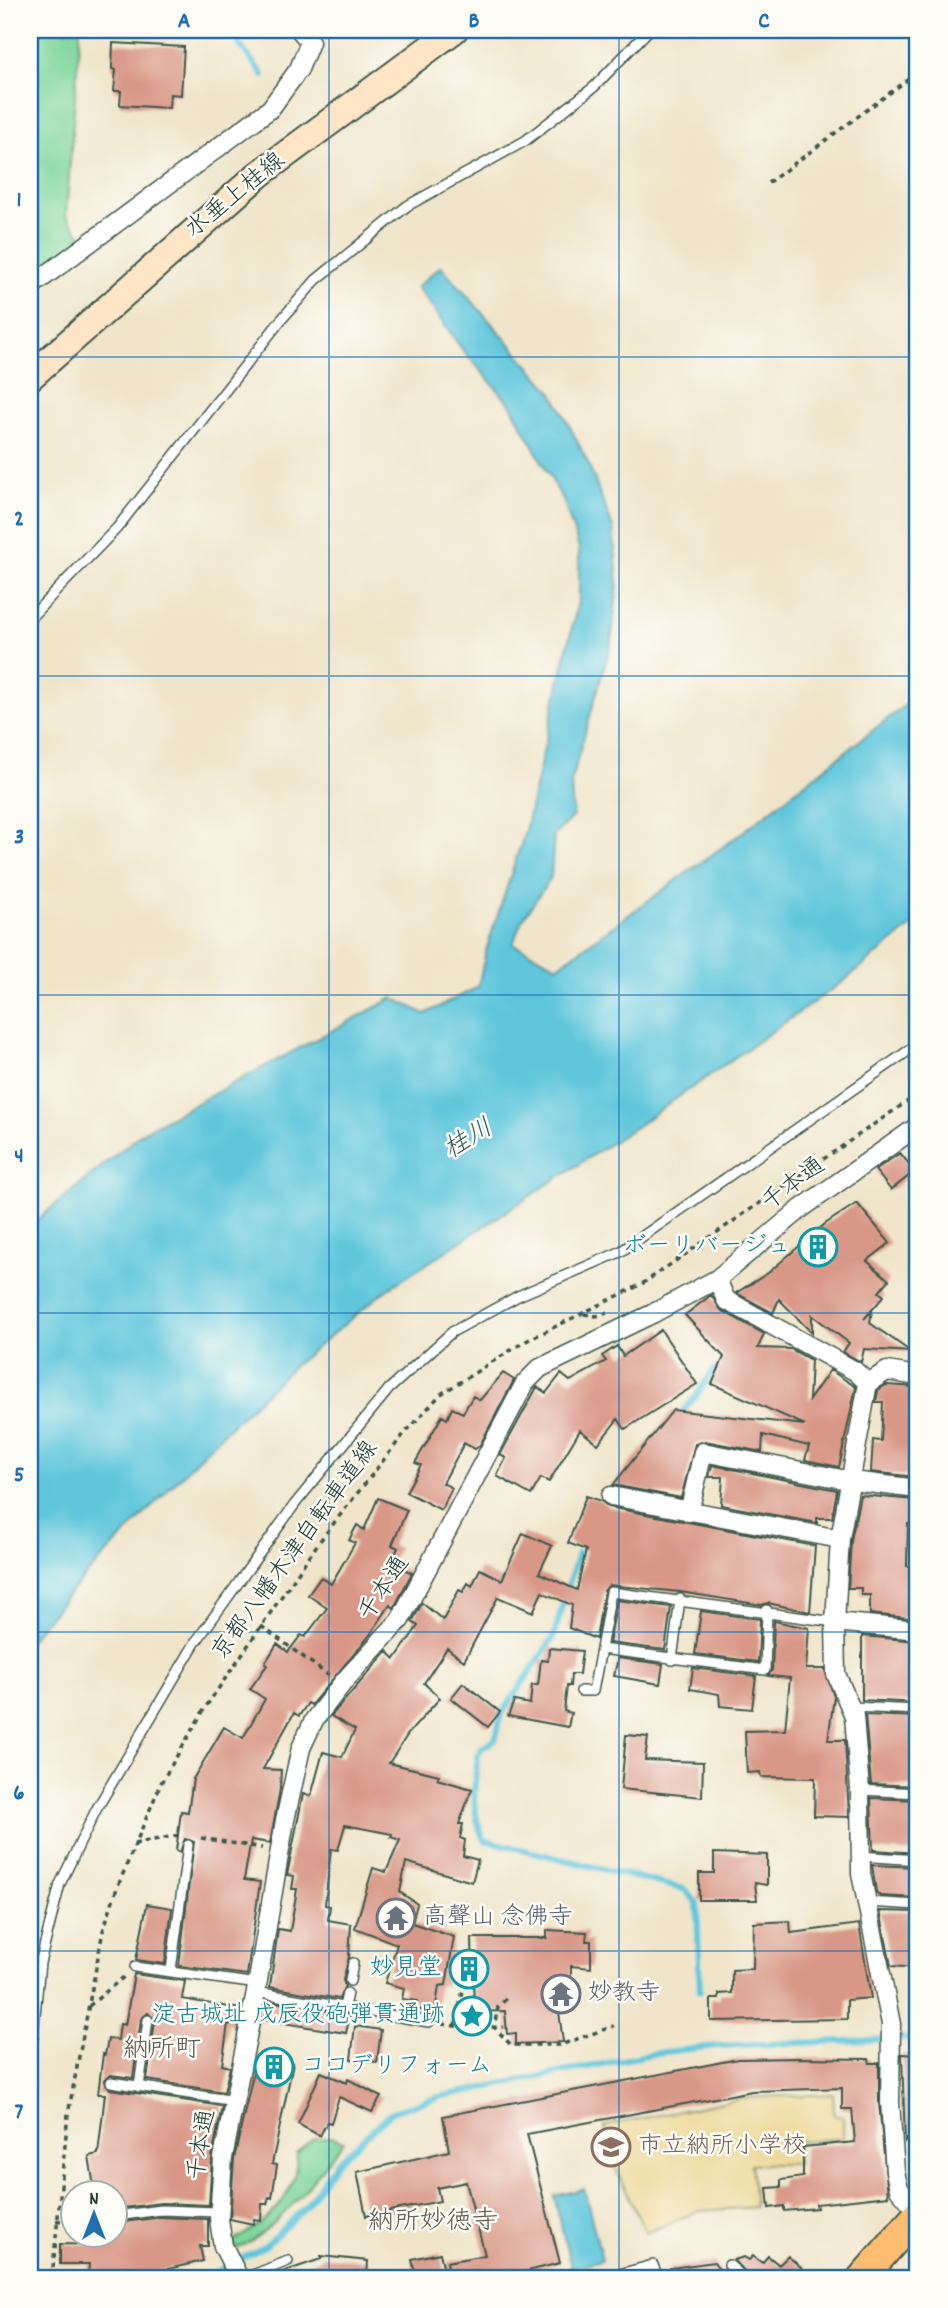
<svg xmlns="http://www.w3.org/2000/svg" width="948" height="2308" font-family="Dekko,'Klee One',sans-serif">
	<style>
		.green { fill: #7dd599; stroke: #4e8966; stroke-width: 2 }
		.sand { fill: #eeda9e; stroke: #868c69; stroke-width: 2 }
		.water { fill: #5fc6dc; stroke: #3f8288; stroke-width: 2 }
		.lines { fill: none; stroke-linecap: round; stroke-linejoin: round }
		.stream { stroke: #5fc6dc; stroke-width: 6 }
		.building { fill: #d99887 }
		.lane-casing { stroke: #3e564a; stroke-width: 12 }
		.street-casing { stroke: #3e564a; stroke-width: 21 }
		.secondary-casing { stroke: #3e564a; stroke-width: 30 }
		.primary-casing { stroke: #3e564a; stroke-width: 32 }
		.path { stroke: #3e564a; stroke-width: 3.5; stroke-dasharray: 5 5; stroke-linecap: butt }
		.lane { stroke: #fff; stroke-width: 9 }
		.street { stroke: #fff; stroke-width: 18 }
		.secondary { stroke: #fee5c5; stroke-width: 26 }
		.primary { stroke: #fcbd6f; stroke-width: 28 }
		.grid { fill: none; stroke: #1f6fb2; stroke-width: 2; stroke-opacity: 0.55 }
		.labels { text-anchor: middle; dominant-baseline: central; stroke-width: 5; stroke-linejoin: round; paint-order: stroke }
		.street-label { font-size: 24px; fill: #1f3d34; stroke: #fdfcf7 }
		.culture-label { font-size: 24px; fill: #0d838f; stroke: #fdfcf7; text-anchor: end }
		.worship-label { font-size: 24px; fill: #5b616d; stroke: #fdfcf7; text-anchor: start }
		.education-label { font-size: 24px; fill: #785e54; stroke: #fdfcf7; text-anchor: start }
		.water-label { font-size: 26px; font-style: italic; fill: #2f5f5e; stroke: #fdfcf7 }
		.neighbourhood-label { font-size: 26px; fill: #605d51; stroke: #fdfcf7 }
		.neatline { fill: none; stroke: #1f6fb2; stroke-width: 2.5 }
		.grid-label { font-size: 23px; text-anchor: middle; font-weight: bold; fill: #1f6fb2 }
	</style>
	<rect width="100%" height="100%" fill="#fdfcf7"/>
	<filter id="ink" filterUnits="userSpaceOnUse"><feTurbulence type="fractalNoise" baseFrequency=".0143" numOctaves="2"/><feDisplacementMap in="SourceGraphic" scale="14" xChannelSelector="R" yChannelSelector="G"/><feConvolveMatrix kernelMatrix="1 2 1 2 8 2 1 2 1" color-interpolation-filters="sRGB"/></filter>
	<filter id="wash" filterUnits="userSpaceOnUse"><feTurbulence type="fractalNoise" baseFrequency=".00686" numOctaves="4" result="noise"/><feDisplacementMap in="SourceGraphic" scale="28" xChannelSelector="R" yChannelSelector="G"/><feGaussianBlur stdDeviation="1.57" result="paint"/><feColorMatrix in="noise" values="0 0 0 0 0 0 0 0 0 0 0 0 0 0 0 0 0 1.4 0 .05"/><feComposite in="paint" operator="in"/></filter>
	<g filter="url(#wash)">
		<rect width="100%" height="100%" fill="#f0e5ca"/>
		<!-- green -->
		<path class="green" d="M30,30H80L66,216L83,238L30,274Z
			M332,2137L344,2141C312,2179 283,2226 237,2249L232,2241C268,2223 297,2197 297,2153L313,2139Z"/>
		<!-- sand -->
		<path class="sand" d="M833,2094L834,2115L843,2116V2138L797,2141V2164H751L755,2207L698,2211L646,2233L609,2154L605,2126L743,2098Z"/>
		<!-- water -->
		<path class="water" d="M441,266L553,393L588,463L613,528L618,583L611,644L571,781L573,816L554,835L551,877L521,922L513,944L558,966L739,835L918,695V921L844,981L637,1126L385,1291L290,1369L206,1450L73,1589L30,1639V1226L144,1131L393,998L425,1014L478,987L486,951L524,835L579,597V548L564,502L511,405L462,349L417,287Z
			M584,2189L602,2260L571,2267L554,2196Z"/>
		<g class="lines">
			<!-- stream -->
			<path class="stream" d="M239,44L263,75
				M678,1417L696,1396L714,1369
				M578,1553L553,1638L501,1715L495,1740L482,1748L478,1755C474,1789 470,1807 484,1840L684,1889L697,1903L700,1991
				M205,2278L265,2246L306,2206L335,2164L392,2112L438,2097L657,2053L715,2046L918,2038"/>
		</g>
		<g id="blocks">
			<!-- building -->
			<path class="building" d="M113,43L184,47L181,95L170,94L169,108L120,105L121,91H114L116,70L112,69Z
				M900,1153L915,1171L891,1190L875,1170Z
				M857,1203L890,1243L867,1261L889,1280L879,1292L884,1296L864,1319L872,1311L870,1323L911,1352L864,1349L861,1362L843,1352L849,1343L812,1315V1333L779,1299L773,1313L736,1293L768,1273L825,1224Z
				M711,1295L721,1310L764,1334L758,1348L791,1349L811,1360L809,1400L830,1370L856,1387L839,1467L805,1460L809,1446L763,1435L762,1452L705,1441L695,1444L681,1498L613,1485L673,1410L805,1425L712,1384L724,1357L685,1315Z
				M661,1330L697,1384L625,1429L618,1419L598,1444L580,1430L549,1482L541,1478L531,1495L497,1476L506,1458L500,1455L537,1387L546,1393L561,1374L570,1381L606,1361L602,1356L617,1346L623,1356Z
				M503,1373L514,1380L480,1445L475,1449L464,1443L443,1483L452,1488L441,1510L406,1492L421,1465L415,1463L442,1416L447,1419L452,1408L463,1413L473,1396L480,1400Z
				M886,1385L918,1387V1476L916,1477L871,1472L873,1440L881,1441L883,1402H876L878,1390Z
				M712,1465L837,1490L832,1518H817V1523L721,1505L723,1477H709Z
				M860,1495L915,1500V1524H908L907,1566H915L918,1619L870,1614V1595H861V1588H848L851,1540Z
				M586,1496L601,1501L609,1507L815,1546L810,1612L768,1603L762,1605L680,1592L609,1585L604,1591L596,1639L569,1628L572,1605L542,1592L533,1612L498,1597L464,1661L447,1648L424,1683L440,1698L408,1734L389,1763L439,1775L437,1779L472,1789L459,1824H463L460,1838L465,1840L463,1856L478,1860L472,1882L406,1862L400,1892L417,1904L412,1923L454,1937L446,1985L439,1986L435,2012L416,2009L417,2001L402,1999L404,1988L385,1983L397,1944L355,1928L373,1868L386,1872L400,1840L391,1837L392,1834L345,1825L338,1850L331,1849L325,1905L330,1906L328,1920L351,1924L349,1957L343,1980L345,1986L339,1999L270,1987L278,1929L290,1931L297,1889H292L294,1876L287,1875L303,1794L311,1796L323,1752L342,1757L355,1730L331,1716L387,1651L395,1659L418,1626L412,1622L422,1603L443,1620L459,1590L463,1592L468,1583L472,1586L480,1569L502,1580L523,1533L552,1546L539,1573L577,1590L586,1550L568,1543Z
				M378,1498L407,1510L392,1545L398,1548L391,1562L412,1573L394,1608L390,1605L370,1635L311,1705L308,1703L299,1716L294,1713L263,1769L281,1770L280,1789L270,1843L251,1840L244,1880L260,1882L247,1975L179,1966L194,1842L185,1839L180,1852L176,1851L181,1811L188,1812L193,1779L224,1727L243,1738L265,1699L250,1689L267,1665L265,1663L277,1644L288,1652L301,1635L305,1637L327,1608L308,1595L321,1577L331,1584L355,1543L349,1540L357,1525L364,1530Z
				M617,1600L671,1607L665,1650L609,1643Z
				M701,1611L760,1619L758,1662L695,1654Z
				M774,1621L809,1628L806,1669H825L834,1697L828,1740H845L849,1817L814,1816L815,1778L761,1777L760,1772L747,1773L745,1731L785,1730L790,1678L768,1676L772,1670Z
				M862,1636L918,1641V1703L862,1700Z
				M549,1648L582,1651L579,1674H571L570,1686H567L564,1711L571,1713L568,1727L508,1716L514,1701L530,1704L532,1685H538L541,1660L548,1661Z
				M618,1658L663,1664L660,1684L614,1676Z
				M693,1668L756,1676L752,1709L720,1706L719,1694L690,1689Z
				M463,1683L500,1712L488,1727L451,1698Z
				M865,1715L918,1717V1786L871,1784Z
				M626,1735L648,1737L645,1760L703,1762L702,1797L621,1789Z
				M871,1798L918,1800V1853L873,1850Z
				M714,1853L767,1855V1885L755,1883L757,1900H699V1873H714Z
				M872,1865L918,1867V1898L880,1896L876,1892Z
				M147,1904L172,1908L165,1964L136,1960Z
				M880,1911L918,1912V1968L891,1966Z
				M790,1921L791,1933L859,1924L871,1998L847,2000V2019L711,2021V1999H719V1994L732,1993V1970L753,1969L754,1923Z
				M547,1930L587,1932L586,1941H591V1968L571,1966V1996L557,1997L563,2042L516,2044V2033L507,2034L505,2011L474,2012L472,1938H547Z
				M134,1974L185,1981L182,1999L241,2009L238,2025L228,2024L222,2065L230,2067L224,2092L147,2080L155,2021L148,2013L141,2019L133,2078L111,2075L104,2080L110,2089L222,2106L212,2157L209,2205L161,2203L116,2209V2193H95L89,2156L98,2154L105,2094H98L103,2054L105,2055L108,2039L118,2040L120,2024L125,2025Z
				M268,2001L350,2015L346,2033L265,2020Z
				M355,2026L381,2030L377,2062L351,2059Z
				M902,2054L918,2055V2125L905,2142Z
				M257,2056L293,2063L272,2164L277,2165L272,2198L269,2197L267,2204H262L261,2220L254,2219L253,2224L230,2219L234,2159Z
				M800,2058L869,2059L870,2063H879V2103L888,2196L816,2204L817,2208L784,2211V2206L769,2208L767,2188L781,2187V2180L803,2177V2147L855,2142L852,2109H842V2088L752,2091L527,2134L560,2263L500,2278H450L447,2262L485,2255L466,2182L437,2188L440,2201L366,2216L357,2172L449,2151L443,2116L738,2059Z
				M321,2072L347,2083L348,2079L381,2097L372,2112L339,2097L331,2123L327,2122L320,2136L298,2124Z
				M161,2217L208,2219V2246H200L203,2261L159,2271L160,2278H88L89,2264H60V2244L102,2245L101,2235H116V2223Z
				M440,2253L445,2275L416,2278L412,2259Z
				M321,2256L368,2261L367,2278H274V2275L321,2259Z
				M753,2256L762,2263L768,2256L779,2265L788,2256L813,2278H751L734,2260L744,2257L749,2260Z
				M714,2262L722,2273L724,2270L734,2278H671L670,2268Z"/>
		</g>
	</g>
	<g filter="url(#ink)">
		<use href="#blocks" fill-opacity="0" stroke="#3e564a" stroke-width="2"/>
		<g class="lines">
			<defs>
				<path id="lane" d="M30,618L117,528L281,320L316,280L407,206L525,141L594,87L649,30
					M767,1610L765,1670L601,1649L611,1592L835,1622
					M672,1660L680,1599
					M581,1691H593L601,1649
					M852,1707L918,1710
					M860,1790L918,1793
					M860,1856L918,1860
					M867,1902L918,1905
					M135,1967L258,1984
					M171,1970L188,1845
					M350,1981L353,1963
					M256,1992L429,2022
					M344,2007L347,1993
					M30,2065L40,1963L60,1884L96,1810L195,1643L295,1504L389,1389L452,1332L518,1296L620,1252L918,1044
					M111,2082L235,2101
					M139,2087L148,2020
					M116,2216L161,2210L218,2212
					M729,2265L744,2278
					M245,2278L288,2261
					M604,2278L653,2265L658,2278"/>
				<path id="street" d="M30,287L270,109L299,69L310,42L300,30
					M717,1279L726,1300L855,1371L868,1383L840,1539L835,1622L836,1674L854,1716L860,1790L861,1873L891,2024L890,2102L895,2172L899,2189L918,2211
					M868,1383L887,1371L918,1376
					M611,1496L840,1539
					M689,1512L703,1452L852,1481L918,1489
					M835,1622L918,1630
					M239,2278L223,2246L219,2219L223,2158L256,1992L285,1820L301,1748L314,1720L345,1680L400,1620L525,1383L540,1368L652,1314L717,1279L802,1208L918,1126"/>
				<path id="secondary" d="M30,377L258,175L454,30"/>
				<path id="primary" d="M862,2278L918,2214"/>
			</defs>
			<!-- lane casing -->
			<use href="#lane" class="lane-casing"/>
			<!-- street casing -->
			<use href="#street" class="street-casing"/>
			<!-- secondary casing -->
			<use href="#secondary" class="secondary-casing"/>
			<!-- primary casing -->
			<use href="#primary" class="primary-casing"/>
			<!-- path -->
			<path class="path" d="M768,183L918,72
				M584,1314L596,1316L607,1313
				M261,1626L328,1675
				M201,1838L262,1848
				M134,1844L179,1835
				M506,1999L498,2007L494,2027L511,2045H560L614,2026
				M89,2006L126,1975
				M442,2024L468,2028L503,2027
				M455,2026L463,1991
				M56,2221L74,2220
				M52,2278L68,2114L103,1931L117,1888L161,1783L205,1708L319,1542L404,1434L441,1394L524,1342L642,1284L918,1094"/>
			<!-- lane -->
			<use href="#lane" class="lane"/>
			<!-- street -->
			<use href="#street" class="street"/>
			<!-- secondary -->
			<use href="#secondary" class="secondary"/>
			<!-- primary -->
			<use href="#primary" class="primary"/>
		</g>
	</g>
	<!-- grid -->
	<path class="grid" d="M329,30V2278M619,30V2278M30,357H918M30,676H918M30,995H918M30,1313H918M30,1632H918M30,1951H918"/>
	<!-- icons -->
	<defs>
		<symbol id="building-ring" viewBox="-11 -11 22 22"><circle r="9.5" fill="#fdfcf7" stroke="#0f9aa8" stroke-width="1.5"/><path d="M-4-6H4V6H1V3H-1V6H-4ZM-2.5-4.3h1.7v1.8h-1.7ZM.8-4.3h1.7v1.8H.8ZM-2.5-1h1.7V.8h-1.7ZM.8-1h1.7V.8H.8Z" fill="#0f9aa8"/></symbol>
		<symbol id="temple-ring" viewBox="-11 -11 22 22"><circle r="9.5" fill="#fdfcf7" stroke="#6b7280" stroke-width="1.5"/><path d="M0-6L5-2H3V0L6.5 2.5H4V6H1.5V3h-3V6H-4V2.5H-6.5L-3 0V-2H-5Z" fill="#6b7280"/></symbol>
		<symbol id="sight-ring" viewBox="-11 -11 22 22"><circle r="9.5" fill="#fdfcf7" stroke="#0f9aa8" stroke-width="1.5"/><path d="M0-6L1.8-2.2L6-1.7L2.9 1.2L3.7 5.4L0 3.3L-3.7 5.4L-2.9 1.2L-6-1.7L-1.8-2.2Z" fill="#0f9aa8"/></symbol>
		<symbol id="school-ring" viewBox="-11 -11 22 22"><circle r="9.5" fill="#fdfcf7" stroke="#8d6e63" stroke-width="1.5"/><path d="M0-5L7-2L0 1L-7-2ZM-4 1L0 2.5L4 1V4Q0 6-4 4Z" fill="#8d6e63"/></symbol>
	</defs>
	<g fill-rule="evenodd">
		<use href="#building-ring" x="796" y="1225" width="44" height="44"/>
		<use href="#temple-ring" x="374" y="1896" width="44" height="44"/>
		<use href="#building-ring" x="447" y="1947" width="44" height="44"/>
		<use href="#temple-ring" x="539" y="1972" width="44" height="44"/>
		<use href="#sight-ring" x="450" y="1994" width="44" height="44"/>
		<use href="#building-ring" x="252" y="2045" width="44" height="44"/>
		<use href="#school-ring" x="589" y="2125" width="44" height="44"/>
	</g>
	<g class="labels">
		<!-- street labels -->
		<g class="street-label">
			<text transform="translate(236 196) rotate(-39)">水垂上桂線</text>
			<text transform="translate(794 1185) rotate(-37)">千本通</text>
			<text transform="translate(296 1551) rotate(-54)">京都八幡木津自転車道線</text>
			<text transform="translate(385 1589) rotate(-57)">千本通</text>
			<text transform="translate(203 2145) rotate(-81)">千本通</text>
		</g>
		<!-- culture labels -->
		<g class="culture-label">
			<text x="791" y="1247">ボーリバージュ</text>
			<text x="442" y="1969">妙見堂</text>
			<text x="445" y="2016">淀古城址 戊辰役砲弾貫通跡</text>
			<text x="301" y="2067" text-anchor="start">ココデリフォーム</text>
		</g>
		<!-- worship labels -->
		<g class="worship-label">
			<text x="423" y="1918">高聲山 念佛寺</text>
			<text x="588" y="1994">妙教寺</text>
		</g>
		<!-- education labels -->
		<g class="education-label">
			<text x="638" y="2147">市立納所小学校</text>
		</g>
		<!-- water labels -->
		<g class="water-label">
			<text transform="translate(469 1140) rotate(-31)">桂川</text>
		</g>
		<!-- neighbourhood labels -->
		<g class="neighbourhood-label">
			<text x="162" y="2050">納所町</text>
			<text x="433" y="2222">納所妙徳寺</text>
		</g>
	</g>
	<!-- margin -->
	<rect width="948" height="2308" fill="none" stroke="#fdfcf7" stroke-width="77"/>
	<!-- north arrow -->
	<g transform="translate(94 2214)"><circle r="33" fill="#fdfcf7" stroke="#a4b0a9" stroke-width="2"/>
	<path d="M0-5L12 26L0 18L-12 26Z" fill="#1f6fb2"/>
	<text y="-10" font-size="19" font-weight="bold" text-anchor="middle" fill="#1f3d34">N</text>
	</g>
	<rect x="38" y="38" width="871" height="2232" class="neatline"/>
	<g class="grid-label">
		<text x="184" y="27">A</text>
		<text x="474" y="27">B</text>
		<text x="764" y="27">C</text>
		<text x="19" y="206">1</text>
		<text x="19" y="525">2</text>
		<text x="19" y="843">3</text>
		<text x="19" y="1162">4</text>
		<text x="19" y="1481">5</text>
		<text x="19" y="1799">6</text>
		<text x="19" y="2118">7</text>
	</g>
</svg>
